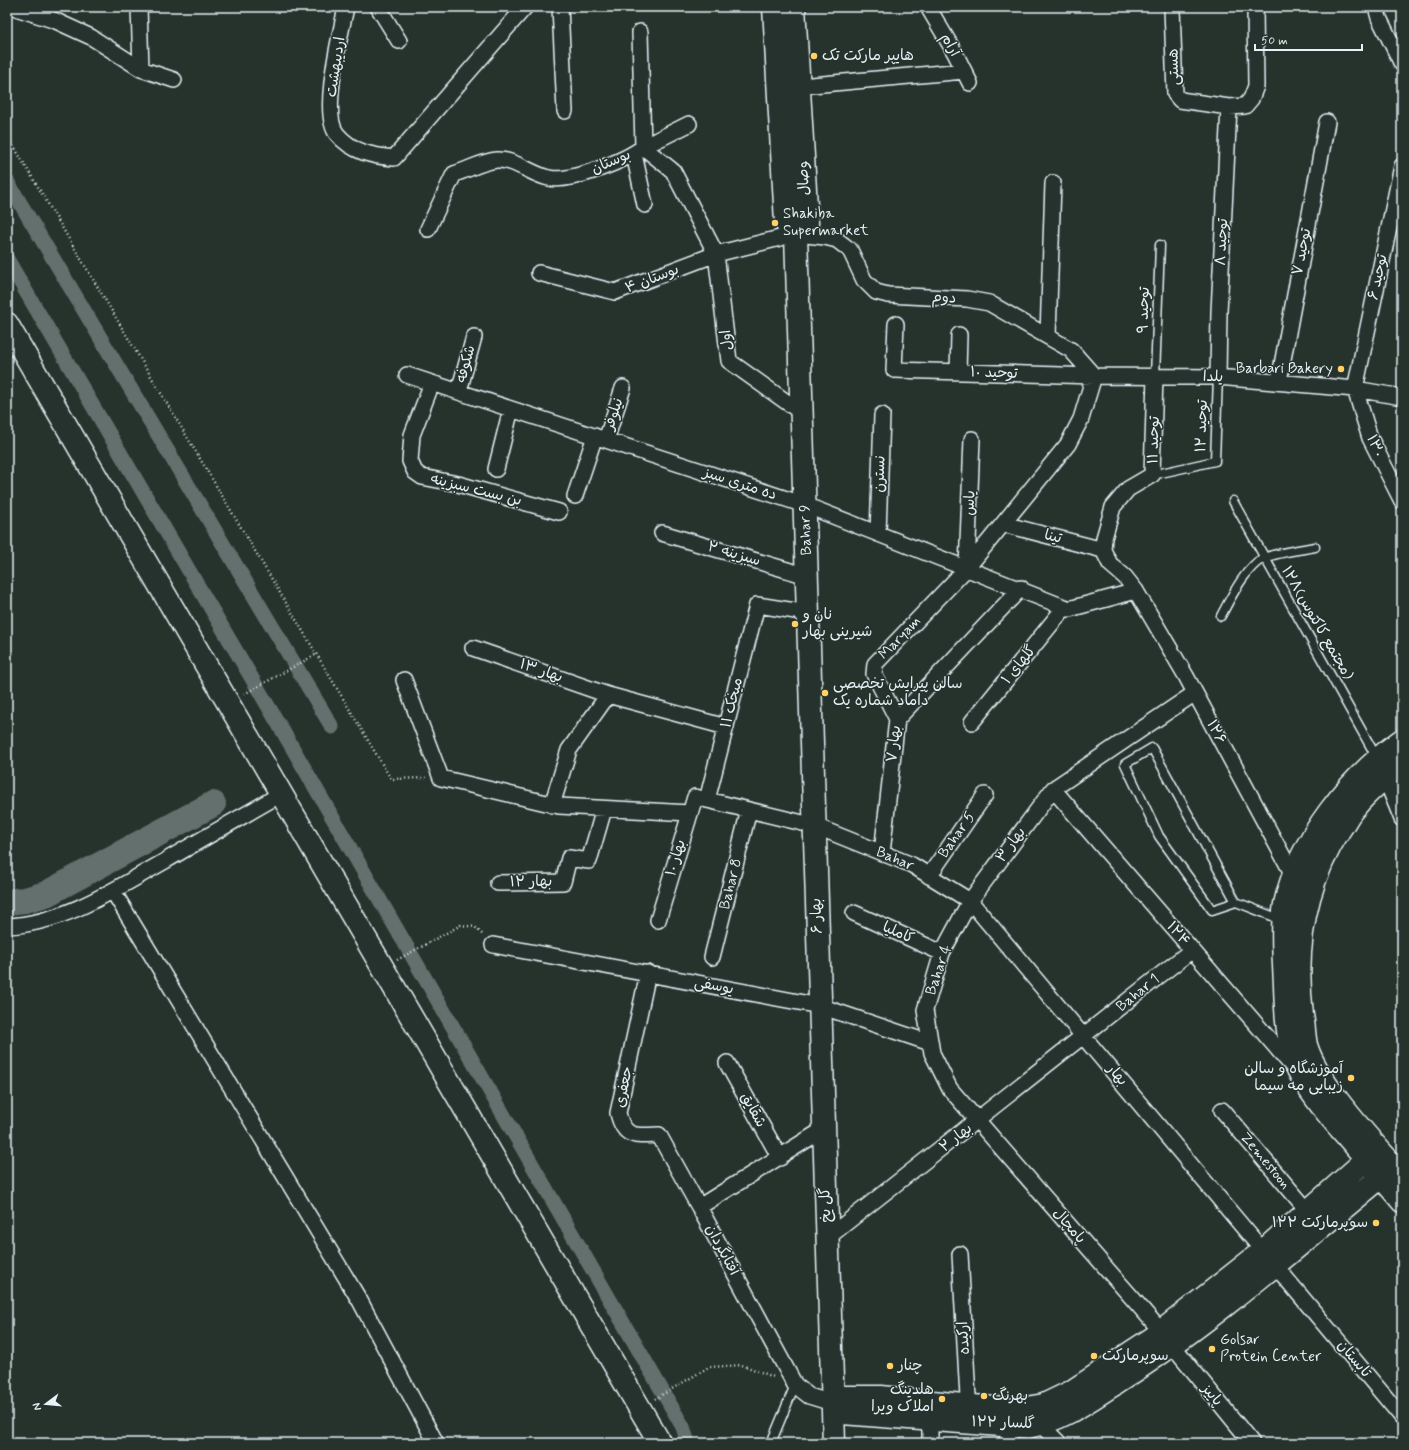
<svg xmlns="http://www.w3.org/2000/svg" width="1409" height="1450" font-family="Mynerve,'Playpen Sans Arabic',sans-serif">
	<style>
		.lines { fill: none; stroke-linecap: round; stroke-linejoin: round }
		.canal { stroke: #636f6d; stroke-width: 15 }
		.river { stroke: #636f6d; stroke-width: 26 }
		.lane-casing { stroke: #e8f1f8; stroke-width: 11 }
		.street-casing { stroke: #e8f1f8; stroke-width: 18 }
		.secondary-casing { stroke: #e8f1f8; stroke-width: 25 }
		.primary-casing { stroke: #e8f1f8; stroke-width: 25 }
		.path { stroke: #e8f1f8; stroke-width: 2.5; stroke-dasharray: 1 3; stroke-linecap: butt }
		.lane { stroke: #26332d; stroke-width: 8 }
		.street { stroke: #26332d; stroke-width: 15 }
		.secondary { stroke: #26332d; stroke-width: 22 }
		.primary { stroke: #26332d; stroke-width: 22 }
		.poi-dot { fill: #ffd166; stroke: #26332d; stroke-width: 1.5 }
		.labels { text-anchor: middle; dominant-baseline: central; stroke-width: 3; stroke-linejoin: round; paint-order: stroke }
		.street-label { font-size: 15px; fill: #e8f1f8; stroke: #26332d }
		.poi-label { font-size: 15px; fill: #e8f1f8; stroke: #26332d; text-anchor: start }
	</style>
	<rect width="100%" height="100%" fill="#26332d"/>
	<filter id="ink" filterUnits="userSpaceOnUse"><feTurbulence type="fractalNoise" baseFrequency=".025" numOctaves="2"/><feDisplacementMap in="SourceGraphic" scale="8" xChannelSelector="R" yChannelSelector="G"/><feConvolveMatrix kernelMatrix="1 2 1 2 8 2 1 2 1" color-interpolation-filters="sRGB"/></filter>
	<g filter="url(#ink)">
		<g class="lines">
			<!-- canal -->
			<path class="canal" d="M7,181L332,727
				M7,259L292,747L683,1427L688,1443"/>
			<!-- river -->
			<path class="river" d="M7,902L25,900L46,894L213,804"/>
			<defs>
				<path id="lane" d="M1155,376L1160,245
					M1152,475L1215,461L1218,377
					M1233,501L1377,758
					M1221,616C1230,599 1246,566 1264,558C1278,552 1300,550 1315,547
					M1236,902L1212,910L1159,836L1125,764L1152,748L1236,902L1282,920
					M771,1443L795,1385"/>
				<path id="street" d="M13,7L56,21L91,37L141,69L174,80
					M139,7L141,69
					M346,7C341,33 320,114 337,134C352,152 372,156 394,158L525,7
					M378,7L399,41
					M560,7L565,111
					M928,7L955,53L970,83
					M1172,7L1175,94L1180,100L1229,107L1245,106L1251,99L1256,86L1255,7
					M1376,7L1379,18L1402,64
					M640,32L643,147L689,124
					M790,87L964,71
					M634,154L645,205
					M1402,166L1355,389L1370,438L1402,501
					M428,229L454,174C468,170 483,161 497,160C515,159 532,175 549,178C570,183 627,160 643,147L673,171L716,254L729,361L802,413
					M539,273L615,292L716,254L796,234L825,237L837,240L850,250L864,280L876,292L888,295L967,299L989,303L1071,350L1094,376
					M896,324L894,370L1094,376L1218,377L1355,389L1402,397
					M1048,336L1053,183
					M958,372L959,335
					M407,375L805,505L1069,609L1136,591
					M1155,376L1152,475L1128,489L1113,507L1104,538L1103,550L1110,564L1125,577L1136,591L1186,676L1293,875
					M1218,377L1219,312L1229,107
					M1279,381L1327,122
					M432,383L412,435L410,461L415,472L422,477L458,484L559,512
					M459,391L474,337
					M606,440L623,388
					M496,469L511,409
					M575,496L595,436
					M1003,524L1103,550
					M662,533L807,576
					M878,534L882,415
					M967,568L972,439
					M473,648L608,695L726,727
					M404,680L441,778L559,806L690,813
					M1195,693L1053,789L970,901L942,953L925,1010L932,1053L950,1089L1161,1331L1252,1443
					M897,719L874,674L875,664L967,568L1068,444L1081,419L1094,376
					M972,722L1065,607
					M1385,777L1402,819
					M1053,789L1294,1068
					M707,800L757,605L808,613
					M552,805L569,750L608,695
					M882,853L897,719L1021,588
					M929,876L985,795
					M498,883L563,882L569,858L589,861L604,809
					M113,891L360,1301L436,1443
					M854,913L942,953
					M658,920L695,797L815,826L912,865L970,901L1402,1417
					M7,926C64,924 117,888 165,861C204,838 243,816 281,794
					M493,945L820,1006L930,1043
					M712,957L749,810
					M648,973L618,1113C624,1139 636,1136 659,1135L699,1207
					M727,1063L780,1158
					M1222,1110L1308,1211
					M824,1129L699,1207L795,1385L809,1396L832,1403
					M827,1238L1192,950
					M960,1254L969,1415
					M930,1419V1443
					M1040,1424L1059,1443
					M1006,1443L1014,1426"/>
				<path id="secondary" d="M774,7L786,223L796,234L834,1443
					M794,7L807,223L796,234
					M7,324L660,1443
					M832,1403L842,1413L1028,1427C1063,1420 1090,1400 1119,1381C1213,1321 1296,1247 1381,1177
					M832,1403L842,1397H881L1014,1410L1044,1405L1071,1392L1153,1338L1263,1251L1367,1159"/>
				<path id="primary" d="M1402,740C1350,777 1299,840 1285,904C1281,925 1284,962 1285,985C1286,1016 1287,1051 1303,1079C1315,1099 1330,1117 1345,1134C1364,1156 1383,1179 1402,1201
					M1402,764C1385,777 1368,791 1355,807C1349,813 1345,822 1340,829C1304,885 1294,950 1302,1015C1304,1025 1304,1036 1306,1045C1318,1086 1374,1143 1402,1176"/>
			</defs>
			<!-- lane casing -->
			<use href="#lane" class="lane-casing"/>
			<!-- street casing -->
			<use href="#street" class="street-casing"/>
			<!-- secondary casing -->
			<use href="#secondary" class="secondary-casing"/>
			<!-- primary casing -->
			<use href="#primary" class="primary-casing"/>
			<!-- path -->
			<path class="path" d="M7,135L391,779L426,778
				M244,694L317,654
				M397,960L461,925L475,927L484,936
				M655,1399L709,1367L742,1365L774,1377"/>
			<!-- lane -->
			<use href="#lane" class="lane"/>
			<!-- street -->
			<use href="#street" class="street"/>
			<!-- secondary -->
			<use href="#secondary" class="secondary"/>
			<!-- primary -->
			<use href="#primary" class="primary"/>
		</g>
	</g>
	<!-- markers -->
	<g class="poi-dot">
		<circle cx="814" cy="56" r="4"/>
		<circle cx="775" cy="223" r="4"/>
		<circle cx="1341" cy="369" r="4"/>
		<circle cx="795" cy="624" r="4"/>
		<circle cx="825" cy="693" r="4"/>
		<circle cx="1351" cy="1078" r="4"/>
		<circle cx="1376" cy="1223" r="4"/>
		<circle cx="1212" cy="1349" r="4"/>
		<circle cx="1094" cy="1356" r="4"/>
		<circle cx="890" cy="1366" r="4"/>
		<circle cx="984" cy="1396" r="4"/>
		<circle cx="942" cy="1399" r="4"/>
	</g>
	<g class="labels">
		<!-- street labels -->
		<g class="street-label">
			<text transform="translate(950 45) rotate(61)">آرام</text>
			<text transform="translate(336 67) rotate(-81)">اردیبهشت</text>
			<text transform="translate(1174 67) rotate(-92)">هستی</text>
			<text transform="translate(611 162) rotate(-23)">بوستان</text>
			<text transform="translate(804 178) rotate(-93)">وصال</text>
			<text transform="translate(1222 242) rotate(-87)">توحید ۸</text>
			<text transform="translate(1302 252) rotate(-79)">توحید ۷</text>
			<text transform="translate(1378 277) rotate(-78)">توحید ۶</text>
			<text transform="translate(652 279) rotate(-21)">بوستان ۴</text>
			<text transform="translate(944 298) rotate(3)">دوم</text>
			<text transform="translate(1144 310) rotate(-88)">توحید ۹</text>
			<text transform="translate(727 340) rotate(-97)">اول</text>
			<text transform="translate(466 364) rotate(-75)">شکوفه</text>
			<text transform="translate(994 373) rotate(2)">توحید ۱۰</text>
			<text transform="translate(1213 377) rotate(2)">یلدا</text>
			<text transform="translate(614 414) rotate(-72)">نیلوفر</text>
			<text transform="translate(1202 426) rotate(-88)">توحید ۱۲</text>
			<text transform="translate(1154 440) rotate(-88)">توحید ۱۱</text>
			<text transform="translate(1375 446) rotate(66)">۱۳۰</text>
			<text transform="translate(880 474) rotate(-88)">نسترن</text>
			<text transform="translate(740 484) rotate(18)">ده متری سبز</text>
			<text transform="translate(476 490) rotate(14)">بن بست سبزینه</text>
			<text transform="translate(970 503) rotate(-88)">یاس</text>
			<text transform="translate(806 530) rotate(-92)">Bahar 9</text>
			<text transform="translate(1053 537) rotate(14)">تینا</text>
			<text transform="translate(734 554) rotate(16)">سبزینه ۲</text>
			<text transform="translate(1317 623) rotate(60)">۱۲۸(مجتمع کاکتوس)</text>
			<text transform="translate(900 638) rotate(-46)">Maryam</text>
			<text transform="translate(1019 665) rotate(-51)">گلهای ۱</text>
			<text transform="translate(541 671) rotate(19)">بهار ۱۳</text>
			<text transform="translate(732 703) rotate(-76)">میخک ۱۱</text>
			<text transform="translate(1216 732) rotate(62)">۱۲۶</text>
			<text transform="translate(894 744) rotate(-83)">بهار ۷</text>
			<text transform="translate(957 835) rotate(-55)">Bahar 5</text>
			<text transform="translate(1011 845) rotate(-54)">بهار ۳</text>
			<text transform="translate(676 858) rotate(-73)">بهار ۱۰</text>
			<text transform="translate(895 859) rotate(23)">Bahar</text>
			<text transform="translate(531 882) rotate(-1)">بهار ۱۲</text>
			<text transform="translate(731 884) rotate(-76)">Bahar 8</text>
			<text transform="translate(817 916) rotate(-92)">بهار ۶</text>
			<text transform="translate(898 933) rotate(24)">کاملیا</text>
			<text transform="translate(1178 934) rotate(49)">۱۲۴</text>
			<text transform="translate(939 970) rotate(-71)">Bahar 4</text>
			<text transform="translate(714 986) rotate(11)">یوسفی</text>
			<text transform="translate(1138 993) rotate(-39)">Bahar 1</text>
			<text transform="translate(1117 1075) rotate(50)">بهار</text>
			<text transform="translate(624 1087) rotate(-79)">جعفری</text>
			<text transform="translate(753 1110) rotate(61)">شقایق</text>
			<text transform="translate(956 1138) rotate(-38)">بهار ۲</text>
			<text transform="translate(1265 1161) rotate(50)">Zemestoon</text>
			<text transform="translate(826 1205) rotate(-92)">گل یخ</text>
			<text transform="translate(1069 1226) rotate(49)">پامچال</text>
			<text transform="translate(722 1250) rotate(62)">آفتابگردان</text>
			<text transform="translate(964 1338) rotate(-93)">ارکیده</text>
			<text transform="translate(1354 1359) rotate(50)">تابستان</text>
			<text transform="translate(1212 1395) rotate(50)">پاییز</text>
			<text transform="translate(1003 1423) rotate(2)">گلسار ۱۲۲</text>
		</g>
		<!-- poi labels -->
		<g class="poi-label">
			<text x="822" y="56">هایپر مارکت تک</text>
			<text x="783" y="214">Shakiba<tspan x="783" dy="17">Supermarket</tspan></text>
			<text x="1333" y="369" text-anchor="end">Barbari Bakery</text>
			<text x="803" y="615">نان و<tspan x="803" dy="17">شیرینی بهار</tspan></text>
			<text x="833" y="684">سالن پیرایش تخصصی<tspan x="833" dy="17">داماد شماره یک</tspan></text>
			<text x="1343" y="1069" text-anchor="end">آموزشگاه و سالن<tspan x="1343" dy="17">زیبایی مه سیما</tspan></text>
			<text x="1368" y="1223" text-anchor="end">سوپرمارکت ۱۲۲</text>
			<text x="1220" y="1340">Golsar<tspan x="1220" dy="17">Protein Center</tspan></text>
			<text x="1102" y="1356">سوپرمارکت</text>
			<text x="898" y="1366">چنار</text>
			<text x="934" y="1390" text-anchor="end">هلدینگ<tspan x="934" dy="17">املاک ویرا</tspan></text>
			<text x="992" y="1396">بهرنگ</text>
		</g>
	</g>
	<!-- margin -->
	<rect width="1409" height="1450" fill="none" stroke="#26332d" stroke-width="24"/>
	<rect x="12" y="12" width="1385" height="1426" fill="none" stroke="#e8f1f8" stroke-width="1.5" filter="url(#ink)"/>
	<!-- north arrow -->
	<g transform="translate(46 1404) rotate(254)" stroke="#26332d" stroke-width="3" paint-order="stroke">
	<path d="M0-3L7 15L0 10L-7 15Z" fill="#e8f1f8"/>
	<text y="-6" font-size="11" font-weight="bold" text-anchor="middle" fill="#e8f1f8">N</text>
	</g>
	<!-- scale -->
	<path d="M1255 44v6h107v-6" fill="none" stroke="#e8f1f8" stroke-width="2"/>
	<text x="1261" y="44" font-size="12" fill="#e8f1f8" stroke="#26332d" stroke-width="3" paint-order="stroke">50 m</text>
</svg>
